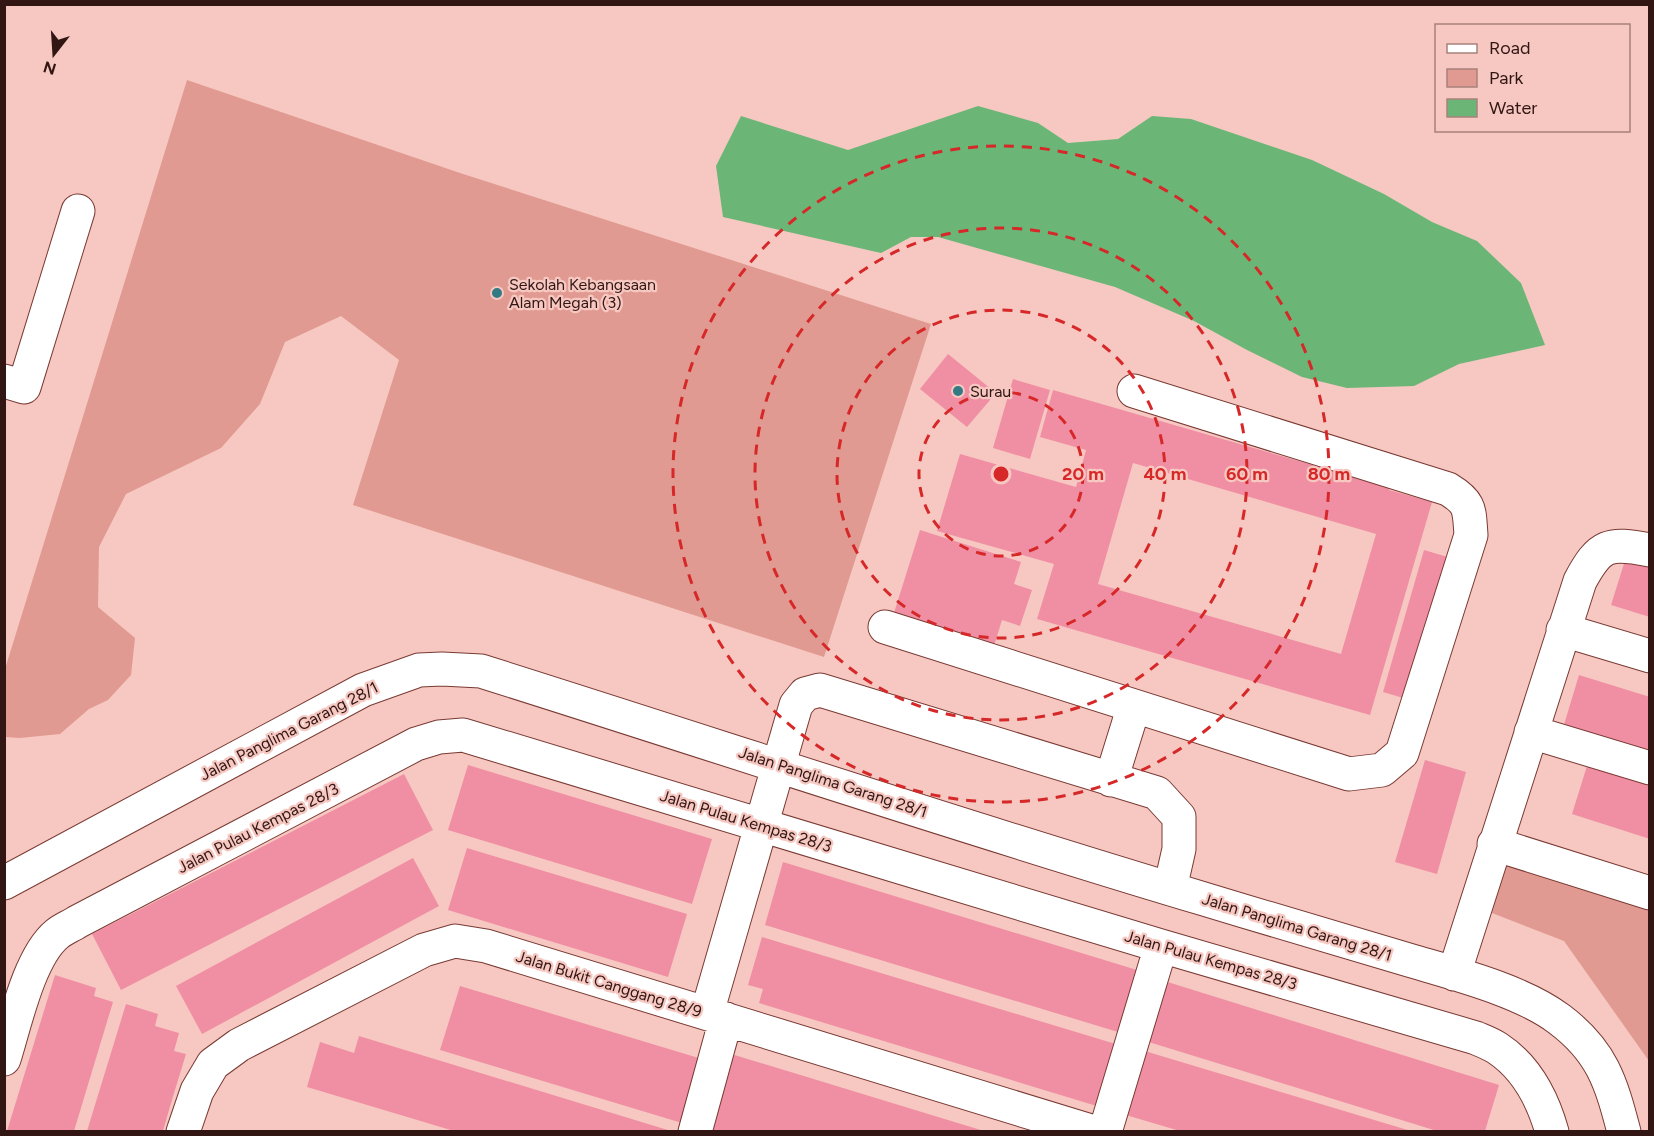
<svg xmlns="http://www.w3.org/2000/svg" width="1654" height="1136" font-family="Figtree,sans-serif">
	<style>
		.green { fill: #e19a91 }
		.water { fill: #6bb676 }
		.building { fill: #f08fa3; fill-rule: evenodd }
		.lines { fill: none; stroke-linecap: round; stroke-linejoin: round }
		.minor-casing { stroke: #793a33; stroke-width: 35 }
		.minor { stroke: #fff; stroke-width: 33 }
		.ring { fill: none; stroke: #d62828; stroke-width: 3; stroke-dasharray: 10 8 }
		.poi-dot { fill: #337a84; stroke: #f6c8c1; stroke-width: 2 }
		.labels { text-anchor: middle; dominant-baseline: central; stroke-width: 4.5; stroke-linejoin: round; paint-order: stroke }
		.poi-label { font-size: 16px; fill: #321613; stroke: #f6c8c1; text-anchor: start }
		.street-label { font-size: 16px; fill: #321613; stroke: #f6c8c1 }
		.centre { fill: #d62828; stroke: #f6c8c1; stroke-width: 3 }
		.ring-label { font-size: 18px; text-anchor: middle; font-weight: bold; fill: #d62828; stroke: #f6c8c1; stroke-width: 4.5; stroke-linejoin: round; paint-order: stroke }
	</style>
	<rect width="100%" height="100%" fill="#f6c8c1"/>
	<!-- green -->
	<path class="green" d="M187,80L460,173L931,324L824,657L353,505L399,360L341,316L285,342L260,404L221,448L126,494L99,547L98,607L135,638L131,675L108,700L89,709L60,734L20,738L5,737V669Z
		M1506,861L1649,907V1061L1564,941L1492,913Z"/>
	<!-- water -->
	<path class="water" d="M978,106L1038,123L1068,143L1118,139L1152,116L1191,119L1312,160L1384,194L1432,222L1477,241L1521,283L1545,345L1459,364L1414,386L1347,388L1302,377L1247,350L1194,321L1115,287L938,237H911L881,253L723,217L716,166L741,116L848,150Z"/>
	<!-- building -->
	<path class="building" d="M948,354L996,393L967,427L920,389Z
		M1013,379L1050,390L1030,459L993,448Z
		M1053,390L1389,487V490L1432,502L1370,715L1037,619L1054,564L937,531L960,454L1076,487L1086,450L1040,437ZM1133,463L1376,534L1341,654L1098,584Z
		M920,530L1021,562L1014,584L1032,590L1020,626L1002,620L993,649L893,616Z
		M1424,550L1451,558L1410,700L1383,692Z
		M1627,554L1650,561V617L1611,605Z
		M1579,675L1650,697V756L1563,728Z
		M1425,760L1466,772L1437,874L1395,862Z
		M468,765L712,839L692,904L448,830Z
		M1587,766L1650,785V839L1572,814Z
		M404,774L433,830L121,990L92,934Z
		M467,848L687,914L668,977L448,910Z
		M413,858L439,906L202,1034L176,986Z
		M783,862L1137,970L1118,1032L765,925Z
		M762,937L1119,1045L1100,1107L759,1003L763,989L748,985Z
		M55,975L96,988L94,996L113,1002L74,1131H7Z
		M1158,979L1499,1085L1485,1131H1437L1139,1039Z
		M460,986L702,1059L682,1123L440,1050Z
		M126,1004L158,1014L155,1026L179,1033L174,1051L186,1054L171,1103L163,1131H87Z
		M359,1036L671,1131H454L307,1087L320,1042L354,1053Z
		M1138,1049L1411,1131H1180L1119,1113Z
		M728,1053L984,1131H704Z"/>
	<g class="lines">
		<defs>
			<path id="minor" d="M4,381L24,387L78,211
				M885,627L1349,774L1382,770L1402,753L1471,535C1469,509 1471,503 1448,489L1134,391
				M1563,630L1650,656
				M1531,732L1650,768
				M1111,780L1134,706
				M1494,844L1650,893
				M4,883L363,690L419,670L442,669L481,671C722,747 962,827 1204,899C1273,920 1342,940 1412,961C1456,974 1522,991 1559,1019C1602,1051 1611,1082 1624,1132
				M1454,974L1580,581C1600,544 1608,542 1650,550
				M707,1013L796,705L805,694L820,690L1157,793L1179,817V849L1170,889
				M4,1059C15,1024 29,957 57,934C63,929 71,926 77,922L416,744L439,737L463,735L1161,946L1476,1038C1483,1041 1491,1044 1497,1048C1526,1067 1543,1100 1552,1132
				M183,1132L197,1091L213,1064L239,1045L424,950L455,941L486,946L1094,1132
				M695,1132L726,1019
				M1105,1132L1161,946"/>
		</defs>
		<!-- minor casing -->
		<use href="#minor" class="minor-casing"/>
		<!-- minor -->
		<use href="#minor" class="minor"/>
	</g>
	<!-- distance rings -->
	<g class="ring">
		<circle cx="1001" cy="474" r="82"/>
		<circle cx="1001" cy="474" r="164"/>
		<circle cx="1001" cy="474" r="246"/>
		<circle cx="1001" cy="474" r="328"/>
	</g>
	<!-- markers -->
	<g class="poi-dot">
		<circle cx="497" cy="293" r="6"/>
		<circle cx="958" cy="391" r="6"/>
	</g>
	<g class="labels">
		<!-- poi labels -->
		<g class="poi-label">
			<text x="509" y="284">Sekolah Kebangsaan<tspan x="509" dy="18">Alam Megah (3)</tspan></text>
			<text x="970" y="391">Surau</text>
		</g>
		<!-- street labels -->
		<g class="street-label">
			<text transform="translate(289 731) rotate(-27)">Jalan Panglima Garang 28/1</text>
			<text transform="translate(833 782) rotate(18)">Jalan Panglima Garang 28/1</text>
			<text transform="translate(746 821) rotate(17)">Jalan Pulau Kempas 28/3</text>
			<text transform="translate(258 828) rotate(-27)">Jalan Pulau Kempas 28/3</text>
			<text transform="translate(1297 927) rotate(17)">Jalan Panglima Garang 28/1</text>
			<text transform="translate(1211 960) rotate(16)">Jalan Pulau Kempas 28/3</text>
			<text transform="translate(609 984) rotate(17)">Jalan Bukit Canggang 28/9</text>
		</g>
	</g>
	<circle cx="1001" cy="474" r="9" class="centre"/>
	<g class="ring-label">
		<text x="1083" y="480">20 m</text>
		<text x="1165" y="480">40 m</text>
		<text x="1247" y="480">60 m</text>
		<text x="1329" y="480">80 m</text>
	</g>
	<!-- border -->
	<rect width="1654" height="1136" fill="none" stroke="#321613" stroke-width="12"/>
	<!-- legend -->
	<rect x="1435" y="24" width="195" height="108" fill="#f6c8c1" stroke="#a8817b" stroke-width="1.5"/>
	<rect x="1447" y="44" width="30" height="9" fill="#ffffff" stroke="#a8817b" stroke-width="1.5"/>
	<text x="1489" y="54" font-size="18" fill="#321613">Road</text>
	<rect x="1447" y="69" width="30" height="18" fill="#e19a91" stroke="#a8817b" stroke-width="1.5"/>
	<text x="1489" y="84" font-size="18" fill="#321613">Park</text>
	<rect x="1447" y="99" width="30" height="18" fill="#6bb676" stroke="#a8817b" stroke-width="1.5"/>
	<text x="1489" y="114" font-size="18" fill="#321613">Water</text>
	<!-- north arrow -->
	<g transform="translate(54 54) rotate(197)" stroke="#f6c8c1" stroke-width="4.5" paint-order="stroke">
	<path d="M0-4.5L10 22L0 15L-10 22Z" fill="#321613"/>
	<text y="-9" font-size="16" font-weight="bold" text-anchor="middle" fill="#321613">N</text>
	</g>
</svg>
